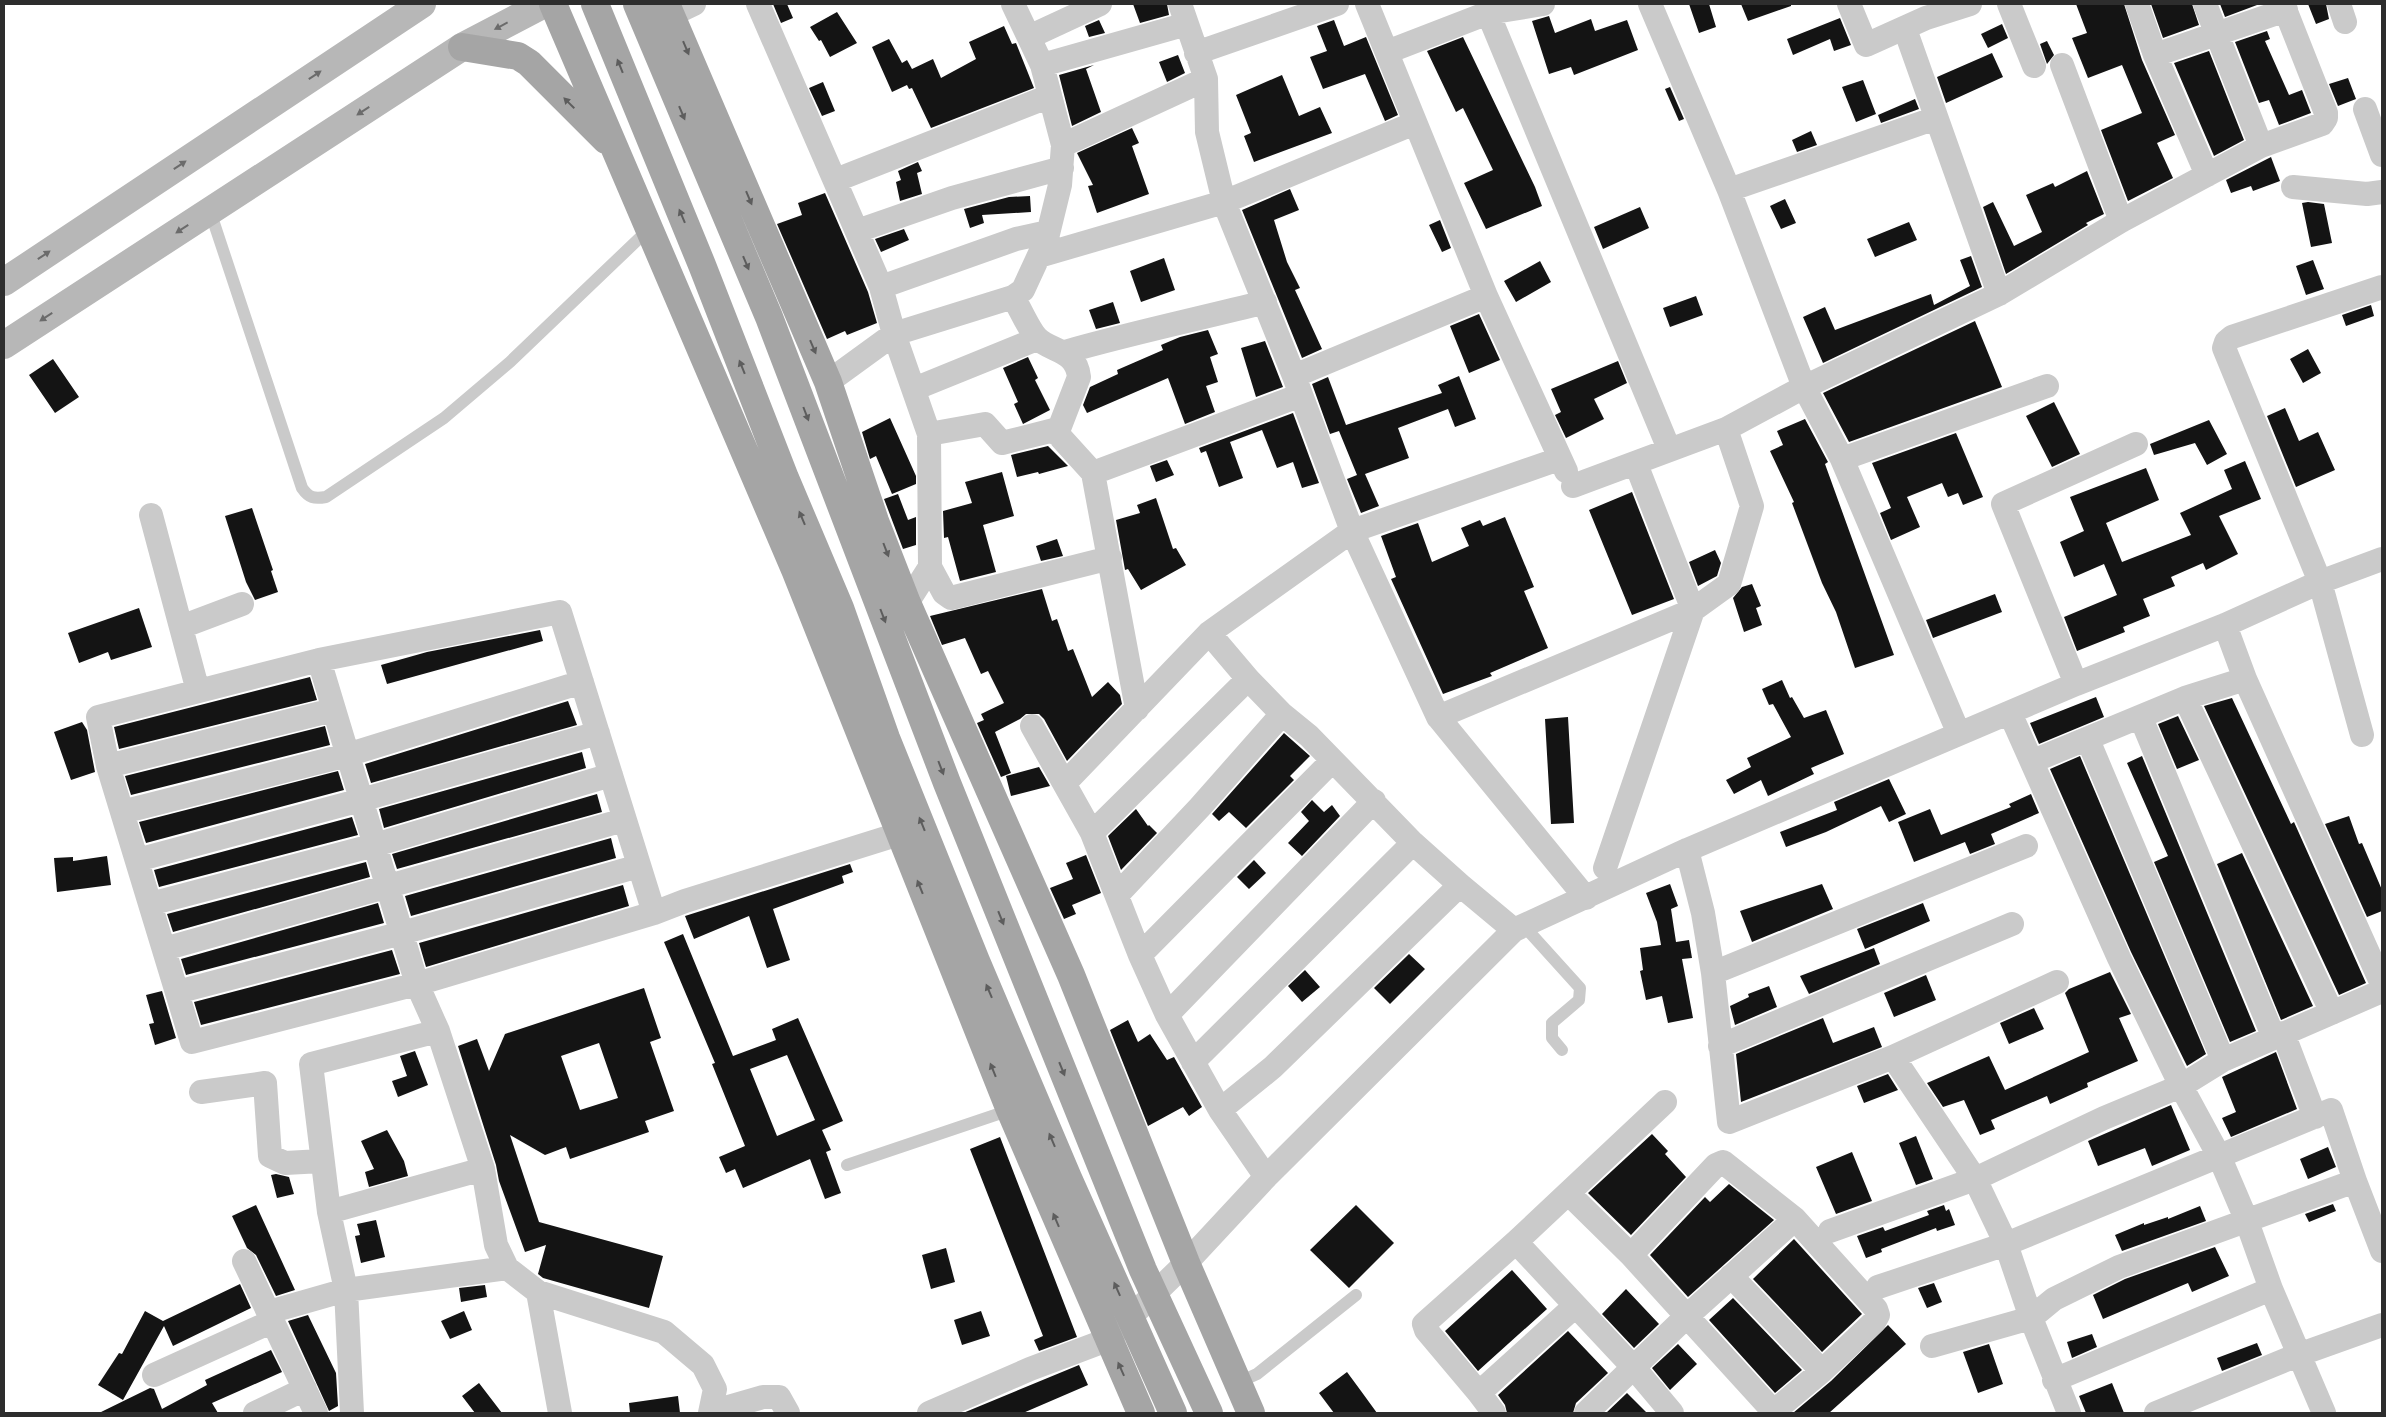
<svg xmlns="http://www.w3.org/2000/svg" width="2386" height="1417" font-family="Barlow,sans-serif">
	<style>
		.building { fill: #141414; fill-rule: evenodd }
		.lines { fill: none; stroke-linecap: round; stroke-linejoin: round }
		.lane { stroke: #cacaca; stroke-width: 12 }
		.street { stroke: #cacaca; stroke-width: 24 }
		.secondary { stroke: #b7b7b7; stroke-width: 28 }
		.primary { stroke: #a5a5a5; stroke-width: 28 }
		.oneway { fill: #6b6b6b }
		.oneway2 { fill: #5d5d5d }
	</style>
	<rect width="100%" height="100%" fill="#fff"/>
	<!-- building -->
	<path class="building" d="M773,4H787L793,18L781,23Z
		M1133,4H1167L1169,15L1140,23Z
		M1689,4H1709L1716,27L1699,33Z
		M1741,4H1791V6L1748,21Z
		M2076,4H2124L2142,60L2175,135L2157,143L2173,178L2128,201L2101,130L2142,113L2122,65L2088,78L2072,38L2087,33Z
		M2151,4H2192L2199,25L2163,38Z
		M2220,4H2256L2257,5L2225,17Z
		M2308,4H2326L2329,19L2316,24Z
		M837,12L857,43L830,57L821,40L819,41L810,27Z
		M1549,16L1555,33L1591,19L1595,31L1627,20L1638,50L1574,75L1571,67L1549,74L1532,21Z
		M1840,18L1851,45L1834,51L1830,39L1793,55L1787,39Z
		M1099,20L1105,33L1089,37L1085,26Z
		M1334,20L1344,46L1366,37L1398,115L1385,121L1365,74L1323,89L1310,57L1327,51L1317,26Z
		M2002,24L2008,38L1988,48L1981,34Z
		M1004,26L1012,44L1016,43L1034,88L931,128L912,88L909,89L907,85L892,92L872,47L889,39L902,63L907,60L912,69L933,59L941,78L976,59L969,42Z
		M2267,31L2270,39L2265,41L2289,95L2302,90L2311,113L2279,125L2269,100L2259,103L2235,42Z
		M1463,37L1535,187L1542,206L1486,229L1464,183L1493,170L1463,108L1456,112L1427,51Z
		M2047,41L2054,55L2047,64L2040,44Z
		M2209,51L2244,140L2214,156L2174,63Z
		M1992,53L2003,77L1946,103L1937,77Z
		M1178,55L1185,73L1167,82L1159,62Z
		M1094,65L1086,69L1101,112L1072,126L1059,75Z
		M1282,75L1299,116L1320,107L1332,133L1254,162L1244,136L1251,133L1236,95Z
		M2348,78L2356,99L2338,106L2329,84Z
		M1863,80L1876,114L1856,122L1842,87Z
		M823,82L835,111L822,116L809,88Z
		M1670,87L1684,119L1679,121L1665,89Z
		M1915,99L1919,109L1881,123L1878,115Z
		M1132,128L1139,143L1132,146L1149,194L1097,213L1088,186L1093,185L1077,153Z
		M1811,131L1817,145L1797,152L1792,140Z
		M2271,157L2280,181L2253,191L2251,186L2231,193L2226,180Z
		M918,162L922,171L917,173L922,194L900,201L896,182L901,180L898,171Z
		M2087,171L2104,214L2086,223L2088,225L2006,274L1983,207L1993,202L2014,246L2042,232L2026,195L2053,183L2055,187Z
		M1290,189L1299,210L1274,220L1287,262L1300,288L1295,290L1322,349L1302,358L1242,210Z
		M825,193L868,292L877,323L847,335L845,331L827,339L777,224L802,215L798,203Z
		M1030,196L1031,212L982,215L984,223L970,228L964,209L1009,197Z
		M1785,199L1796,223L1781,229L1770,206Z
		M2308,202L2324,204L2332,243L2311,247L2302,203Z
		M1640,207L1649,228L1603,249L1594,227Z
		M1440,220L1451,248L1442,252L1429,225Z
		M1909,222L1917,240L1875,257L1867,239Z
		M904,229L909,240L881,252L875,239Z
		M1971,256L1982,287L1823,363L1803,317L1825,307L1835,330L1931,294L1934,305L1970,286L1960,260Z
		M1164,258L1175,290L1141,302L1130,271Z
		M2313,260L2324,289L2306,295L2296,266Z
		M1540,261L1551,282L1516,302L1504,281Z
		M1696,296L1703,315L1670,327L1663,308Z
		M1113,302L1120,323L1096,329L1089,310Z
		M2371,305L2374,316L2346,326L2342,315Z
		M1479,314L1500,360L1469,373L1450,326Z
		M1975,321L2002,387L1849,442L1823,393Z
		M1208,330L1218,354L1210,357L1218,382L1206,386L1215,412L1185,424L1168,378L1087,413L1083,405L1090,387L1118,374L1117,370L1163,350L1161,345L1180,337Z
		M1265,341L1283,387L1256,397L1241,348Z
		M2308,349L2321,373L2303,383L2290,359Z
		M1028,357L1038,378L1035,380L1050,410L1023,424L1014,404L1018,402L1003,368Z
		M53,359L79,397L55,413L29,375Z
		M1618,361L1627,383L1594,399L1604,419L1566,438L1555,415L1561,412L1551,389Z
		M1459,376L1476,419L1455,427L1448,409L1398,428L1409,458L1365,474L1379,506L1361,513L1347,479L1357,475L1339,431L1330,434L1312,384L1328,377L1346,425L1442,393L1438,385Z
		M2054,402L2080,454L2052,467L2026,416Z
		M2285,408L2299,441L2318,432L2335,470L2296,487L2267,416Z
		M1293,413L1319,483L1302,488L1293,462L1277,468L1262,430L1230,442L1243,478L1219,487L1206,451L1201,453L1199,448Z
		M890,418L916,476V484L892,494L876,456L870,459L862,432Z
		M1805,419L1828,462L1825,464L1894,655L1855,668L1836,612L1822,583L1792,503L1794,502L1770,451L1783,445L1777,431Z
		M2209,420L2227,454L2207,465L2195,443L2154,455L2150,444Z
		M1956,433L1983,497L1963,505L1958,493L1948,497L1942,483L1907,497L1920,527L1891,540L1880,513L1891,508L1872,463Z
		M1048,446L1068,466L1039,474L1038,472L1017,477L1011,455Z
		M1167,460L1174,475L1156,482L1150,466Z
		M2245,461L2261,499L2219,516L2238,554L2206,570L2203,563L2171,577L2175,586L2143,599L2150,616L2123,627L2125,632L2077,651L2064,617L2117,595L2104,564L2074,577L2060,542L2084,531L2070,497L2146,468L2159,500L2106,523L2122,562L2191,535L2180,513L2232,489L2224,470Z
		M1002,472L1014,516L983,525L996,572L960,581L948,537L944,538L943,511L972,503L965,482Z
		M1632,492L1674,599L1632,615L1589,510Z
		M898,494L908,520L916,517V545L903,549L884,499Z
		M1156,498L1173,549L1176,548L1186,565L1141,590L1128,569L1125,570L1116,520L1140,513L1137,505Z
		M252,508L273,570L271,571L278,592L255,600L246,582L225,516Z
		M1505,517L1534,587L1524,591L1548,648L1490,673L1492,676L1443,694L1391,579L1396,577L1381,536L1418,523L1432,562L1469,546L1461,528L1480,520L1483,526Z
		M1057,539L1063,556L1041,561L1036,546Z
		M1715,550L1721,563L1717,576L1698,586L1689,562Z
		M1752,584L1761,606L1756,608L1762,625L1744,632L1733,598L1742,587Z
		M1042,589L1052,621L1057,619L1068,651L1073,649L1092,697L1108,682L1120,695L1122,704L1067,761L1044,719L1039,714H1026L1020,719L995,732L1011,773L1001,777L977,723L984,720L981,714L1004,703L988,671L981,674L965,638L942,645L930,616Z
		M1995,594L2002,612L1933,638L1926,620Z
		M139,608L152,647L111,660L108,652L79,663L68,633Z
		M540,630L543,641L387,684L381,665L427,652Z
		M310,677L317,700L119,749L114,727Z
		M1782,680L1790,698L1792,697L1804,718L1826,710L1844,754L1811,768L1814,774L1768,796L1761,780L1734,794L1726,780L1751,767L1747,758L1791,737L1773,704L1769,705L1762,689Z
		M2096,697L2104,717L2039,744L2030,723Z
		M2232,698L2291,824L2294,822L2366,983L2339,995L2204,706Z
		M568,701L577,725L371,783L365,764Z
		M2178,716L2199,760L2177,769L2158,724Z
		M1568,717L1574,823L1551,824L1545,719Z
		M82,722L87,730L95,772L71,780L54,732Z
		M325,726L330,745L131,795L125,776Z
		M1284,733L1310,756L1290,776L1294,780L1246,828L1229,812L1219,821L1212,814Z
		M582,752L586,768L384,828L379,809Z
		M2080,756L2206,1054L2187,1066L2131,952L2050,769Z
		M2142,756L2256,1031L2230,1042L2154,862L2168,856L2127,763Z
		M1039,767L1050,786L1011,796L1006,776Z
		M338,771L344,790L146,843L139,822Z
		M1889,779L1906,814L1889,822L1881,806L1826,832L1786,847L1780,832L1837,810L1834,802Z
		M597,794L602,812L397,869L392,854Z
		M2031,794L2039,813L1991,834L1995,844L1970,854L1965,842L1914,862L1898,822L1930,809L1941,835L2011,807L2009,804Z
		M1312,800L1324,812L1332,805L1340,816L1302,856L1288,843L1309,821L1301,812Z
		M1136,809L1148,826L1149,825L1157,833L1121,870L1108,836Z
		M2349,816L2359,844L2362,843L2382,890V911L2367,917L2325,824Z
		M352,817L358,835L159,887L154,870Z
		M611,838L616,858L411,916L405,896Z
		M2242,853L2313,1006L2281,1020L2217,864Z
		M1086,855L1101,893L1072,905L1076,914L1064,919L1050,888L1073,879L1066,863Z
		M107,856L111,885L57,892L54,858L73,857V861Z
		M1254,860L1266,873L1249,889L1237,877Z
		M366,862L370,877L173,932L167,914Z
		M850,864L853,872L842,876L844,883L773,909L790,960L767,968L749,916L694,939L685,916Z
		M1670,884L1678,906L1671,909L1676,942L1689,940L1692,958L1682,959L1693,1018L1668,1023L1662,996L1646,1000L1640,971L1643,970L1640,948L1661,945L1657,922L1646,893Z
		M1822,884L1833,909L1752,942L1740,911Z
		M623,885L629,906L426,967L419,943Z
		M378,903L384,923L186,975L181,959Z
		M1923,903L1930,921L1865,949L1857,929Z
		M683,934L733,1056L776,1040L772,1029L798,1018L843,1121L822,1130L831,1150L826,1152L841,1193L825,1199L810,1159L743,1188L735,1169L726,1173L719,1157L745,1146L712,1064L715,1063L664,942ZM787,1055L815,1120L777,1136L750,1069Z
		M1874,948L1880,964L1809,994L1800,976Z
		M392,950L400,974L201,1025L194,1002Z
		M1409,954L1425,969L1390,1004L1374,988Z
		M1305,970L1320,987L1302,1002L1288,986Z
		M2110,972L2131,1014L2119,1018L2138,1061L2087,1083L2088,1087L2050,1104L2047,1096L1991,1120L1995,1129L1980,1135L1964,1100L1943,1107L1927,1083L1989,1056L2005,1090L2089,1052L2065,993L2069,989Z
		M1926,975L1936,1000L1894,1017L1884,993Z
		M1769,986L1777,1007L1735,1025L1730,1006L1749,997L1748,994Z
		M644,988L661,1038L650,1042L674,1111L645,1121L649,1132L570,1159L566,1147L545,1155L510,1135L539,1222L663,1256L649,1308L543,1278L538,1274L546,1245L525,1252L499,1181L496,1165L458,1046L477,1039L489,1071L505,1034ZM599,1043L618,1098L580,1110L561,1056Z
		M162,991L176,1038L155,1045L149,1024L154,1023L146,995Z
		M2034,1008L2044,1029L2009,1044L2000,1023Z
		M1823,1018L1833,1043L1874,1027L1882,1047L1741,1102L1736,1054Z
		M1128,1020L1138,1042L1150,1034L1167,1060L1174,1057L1202,1107L1189,1116L1183,1107L1148,1126L1110,1030Z
		M415,1051L428,1085L398,1097L392,1081L407,1076L400,1056Z
		M2276,1052L2297,1109L2231,1137L2222,1118L2236,1112L2222,1077Z
		M1888,1074L1898,1090L1864,1103L1857,1086Z
		M2171,1105L2190,1150L2152,1166L2145,1148L2098,1166L2088,1141Z
		M387,1130L404,1161L408,1176L369,1187L365,1172L374,1169L361,1141Z
		M1652,1134L1668,1151L1665,1154L1686,1177L1631,1235L1588,1193Z
		M1916,1136L1933,1179L1916,1185L1899,1143Z
		M1000,1137L1077,1337L1039,1351L1034,1340L1043,1336L970,1149Z
		M2328,1147L2336,1167L2308,1179L2300,1159Z
		M1852,1152L1872,1201L1836,1214L1816,1167Z
		M276,1174L289,1177L294,1194L277,1198L271,1175Z
		M1729,1184L1774,1220L1688,1297L1650,1255L1705,1197L1710,1202Z
		M2333,1204L2336,1211L2309,1222L2305,1214Z
		M256,1205L295,1290L276,1296L256,1255L247,1248L232,1216Z
		M1356,1205L1394,1243L1349,1288L1310,1250Z
		M1944,1205L1946,1211L1949,1209L1955,1225L1937,1231L1936,1228L1881,1249L1882,1252L1866,1258L1857,1236L1883,1227L1885,1231L1929,1215L1927,1211Z
		M2200,1206L2206,1221L2122,1251L2115,1235L2144,1223V1225L2168,1217V1219Z
		M376,1220L385,1257L361,1263L355,1236L360,1235L357,1224Z
		M1794,1239L1862,1314L1822,1352L1753,1279Z
		M2215,1247L2229,1276L2192,1292L2188,1283L2103,1319L2093,1295L2125,1279Z
		M946,1248L955,1282L931,1289L922,1255Z
		M1512,1270L1547,1309L1478,1371L1445,1331Z
		M1934,1283L1942,1302L1927,1308L1918,1288Z
		M240,1284L251,1308L173,1346L164,1326L123,1400L98,1385L119,1353L122,1354L145,1311L163,1321Z
		M485,1285L487,1297L461,1302L459,1288Z
		M1626,1289L1659,1324L1634,1348L1602,1314Z
		M1733,1298L1802,1370L1775,1393L1709,1320Z
		M464,1311L472,1330L450,1339L441,1321Z
		M981,1311L990,1336L962,1345L954,1320Z
		M308,1315L336,1373L338,1406L329,1411L288,1321Z
		M1888,1325L1906,1344L1829,1413H1793L1831,1381Z
		M1568,1331L1608,1373L1576,1403L1573,1413H1507L1505,1405L1498,1395Z
		M2092,1334L2097,1347L2072,1358L2067,1342Z
		M2257,1343L2262,1355L2222,1371L2217,1358Z
		M1678,1344L1697,1364L1670,1390L1652,1368Z
		M1989,1344L2003,1384L1978,1393L1963,1352Z
		M271,1350L282,1372L212,1403L218,1413H99L150,1388L154,1389L162,1409L207,1385L205,1380Z
		M1079,1365L1088,1385L1023,1413H963Z
		M1347,1372L1361,1391L1377,1413H1334L1319,1393Z
		M479,1383L502,1413H475L462,1396Z
		M2112,1383L2124,1413H2086L2079,1396Z
		M1627,1393L1647,1413H1606Z
		M678,1396L680,1413H630L629,1403Z"/>
	<g class="lines">
		<!-- lane -->
		<path class="lane" d="M210,211L302,488C309,498 314,499 326,497L444,418L510,362L649,229
			M1524,926L1580,988L1579,1000L1552,1023V1038L1562,1050
			M847,1165L1010,1110
			M1237,1383L1257,1374L1356,1295"/>
		<!-- street -->
		<path class="street" d="M758,4L881,287L894,334L929,434L985,424L1002,443L1054,430L1093,473L1137,709
			M1013,4L1042,65L1063,145L1060,185L1047,238L1023,290L1013,297C1020,308 1029,330 1037,338C1051,352 1076,349 1079,377L1057,434
			M1180,4L1206,79L1207,132L1224,202L1294,376L1352,531L1438,717L1586,898
			M1367,4L1486,296L1566,471
			M1650,4L1729,190L1804,387L1842,459L1959,734
			M1849,4L1866,45L1926,18L1970,4
			M2009,4L2034,66
			M2137,4L2155,55L2207,175
			M2205,4L2261,146
			M2339,4L2345,22
			M1488,13L1669,449
			M671,15L694,4
			M1905,29L1999,294
			M1029,37L1100,4
			M1387,52L1488,13L1543,4
			M1196,53L1337,4
			M2155,55L2286,10
			M1042,65L1187,24
			M2062,65L2121,221
			M2365,109L2382,155
			M1063,145L1206,79
			M836,180L1050,96
			M2293,187L2367,194L2382,192
			M1729,190L1936,118
			M857,231L952,198L1062,168
			M1039,256L1224,202L1415,123
			M881,287L1016,239L1048,232
			M1065,352C1131,333 1198,319 1265,302
			M1294,376L1486,296
			M828,382L894,334L1013,297
			M914,389L1037,339
			M1842,459L2047,386
			M1093,473L1301,395
			M1573,486L1726,429L1804,387L1999,294L2121,221L2261,146L2322,124L2326,118V113L2283,4
			M151,515L198,691
			M930,567L944,593L951,598L1110,558
			M907,603L930,567L929,434
			M2225,625L2245,679L2382,984
			M181,627L242,604
			M1209,633L1248,679L1282,714L1309,736L1413,843L1460,885L1514,930
			M319,660L417,984L438,1031L483,1169L496,1245L507,1268
			M2076,684L2003,504L2136,444
			M2185,698L2332,1013
			M2010,713L2119,958L2181,1086L2220,1158L2246,1219L2271,1289L2324,1413
			M1438,717L1693,610L1729,584L1752,506L1726,429
			M2141,718L2274,1038
			M1032,726L1092,833L1140,955L1167,1015L1220,1110L1266,1177
			M2362,735L2320,582L2224,348L2226,342L2232,337L2382,287
			M2088,740L2223,1060
			M2033,761L2185,698L2245,679
			M108,766L333,710
			M1065,783L1209,633L1352,531L1559,459
			M122,812L347,755L582,682
			M1092,833L1248,679
			M1687,850L1703,913L1713,973L1729,1122L1893,1057L2057,982
			M137,860L361,800L598,733
			M1605,868L1693,610L1636,464
			M1118,894L1200,807L1282,714
			M150,904L375,845L611,775
			M654,913L560,612L319,660L98,717L108,766L192,1042L417,984L654,913L685,901L899,834
			M164,949L624,820
			M1140,955L1332,761
			M1713,973L2026,846
			M177,992L402,933L639,866
			M1167,1015L1374,801
			M2283,1033L2315,1117
			M1720,1046L2012,924
			M1893,1057L1975,1179L2006,1244L2031,1318L2069,1413
			M1193,1062L1413,843
			M201,1092L265,1083L270,1156L285,1163L322,1161
			M1220,1110L1273,1067L1460,885
			M1569,1194L1631,1255L1774,1412
			M329,1212L483,1169
			M1830,1231L1975,1179L2104,1118L2181,1086L2223,1060L2382,991
			M1516,1242L1635,1369L1672,1413
			M1631,1255L1716,1165L1723,1162L1795,1219L1876,1309L1878,1315L1874,1322L1822,1371L1772,1413
			M244,1261L316,1413
			M1731,1276L1822,1371
			M1878,1287L2006,1244L2331,1110L2355,1181L2382,1251
			M538,1292L560,1413
			M269,1312L346,1290L507,1268L538,1292L664,1332L703,1365L715,1389L710,1413
			M1932,1346L2031,1318L2054,1299L2119,1267L2355,1181
			M154,1375L273,1321
			M2054,1380L2271,1289
			M1479,1393L1575,1306
			M711,1412L763,1397H779L788,1413
			M255,1413L305,1389
			M352,1413L346,1290L329,1212L311,1064L438,1031
			M929,1413L1030,1369L1107,1340L1186,1263L1266,1177L1514,930L1687,850L2076,684L2225,625L2320,582L2382,559
			M1494,1413L1479,1393L1426,1330L1424,1324L1516,1242L1665,1102
			M1586,1413L1686,1317L1795,1219
			M2156,1413L2298,1355L2382,1325"/>
		<!-- secondary -->
		<path class="secondary" d="M4,282L422,4
			M4,345L462,47L544,4"/>
		<!-- primary -->
		<path class="primary" d="M553,4L796,572L1010,1110L1141,1413
			M595,4L702,265L785,478L840,608L886,738L976,961L1068,1178L1173,1413
			M637,4L769,317L947,783L1143,1270L1209,1413
			M666,4L828,382L875,521L907,603L1071,975L1186,1263L1251,1413
			M462,47L518,56L529,63L606,140"/>
	</g>
	<!-- one-way arrows -->
	<defs><path id="oneway-solid" d="M-6-.8H1V-3.2L6.5 0L1 3.2V.8H-6Z" transform="scale(1.25)"/></defs>
	<g class="oneway">
		<use href="#oneway-solid" transform="translate(501 26) rotate(152)"/>
		<use href="#oneway-solid" transform="translate(315 75) rotate(-34)"/>
		<use href="#oneway-solid" transform="translate(363 111) rotate(147)"/>
		<use href="#oneway-solid" transform="translate(180 165) rotate(-34)"/>
		<use href="#oneway-solid" transform="translate(182 229) rotate(147)"/>
		<use href="#oneway-solid" transform="translate(44 255) rotate(-34)"/>
		<use href="#oneway-solid" transform="translate(46 317) rotate(147)"/>
	</g>
	<g class="oneway2">
		<use href="#oneway-solid" transform="translate(686 48) rotate(67)"/>
		<use href="#oneway-solid" transform="translate(620 66) rotate(-112)"/>
		<use href="#oneway-solid" transform="translate(569 103) rotate(-135)"/>
		<use href="#oneway-solid" transform="translate(682 113) rotate(67)"/>
		<use href="#oneway-solid" transform="translate(749 198) rotate(67)"/>
		<use href="#oneway-solid" transform="translate(682 216) rotate(-113)"/>
		<use href="#oneway-solid" transform="translate(746 263) rotate(67)"/>
		<use href="#oneway-solid" transform="translate(813 347) rotate(67)"/>
		<use href="#oneway-solid" transform="translate(742 367) rotate(-112)"/>
		<use href="#oneway-solid" transform="translate(806 414) rotate(69)"/>
		<use href="#oneway-solid" transform="translate(802 518) rotate(-113)"/>
		<use href="#oneway-solid" transform="translate(886 550) rotate(69)"/>
		<use href="#oneway-solid" transform="translate(883 616) rotate(69)"/>
		<use href="#oneway-solid" transform="translate(941 768) rotate(69)"/>
		<use href="#oneway-solid" transform="translate(922 824) rotate(-112)"/>
		<use href="#oneway-solid" transform="translate(920 887) rotate(-112)"/>
		<use href="#oneway-solid" transform="translate(1001 918) rotate(68)"/>
		<use href="#oneway-solid" transform="translate(989 991) rotate(-113)"/>
		<use href="#oneway-solid" transform="translate(1062 1069) rotate(68)"/>
		<use href="#oneway-solid" transform="translate(993 1070) rotate(-112)"/>
		<use href="#oneway-solid" transform="translate(1052 1140) rotate(-113)"/>
		<use href="#oneway-solid" transform="translate(1056 1220) rotate(-113)"/>
		<use href="#oneway-solid" transform="translate(1117 1289) rotate(-114)"/>
		<use href="#oneway-solid" transform="translate(1121 1369) rotate(-114)"/>
	</g>
	<!-- border -->
	<rect width="2386" height="1417" fill="none" stroke="#2d2d2d" stroke-width="10"/>
</svg>
